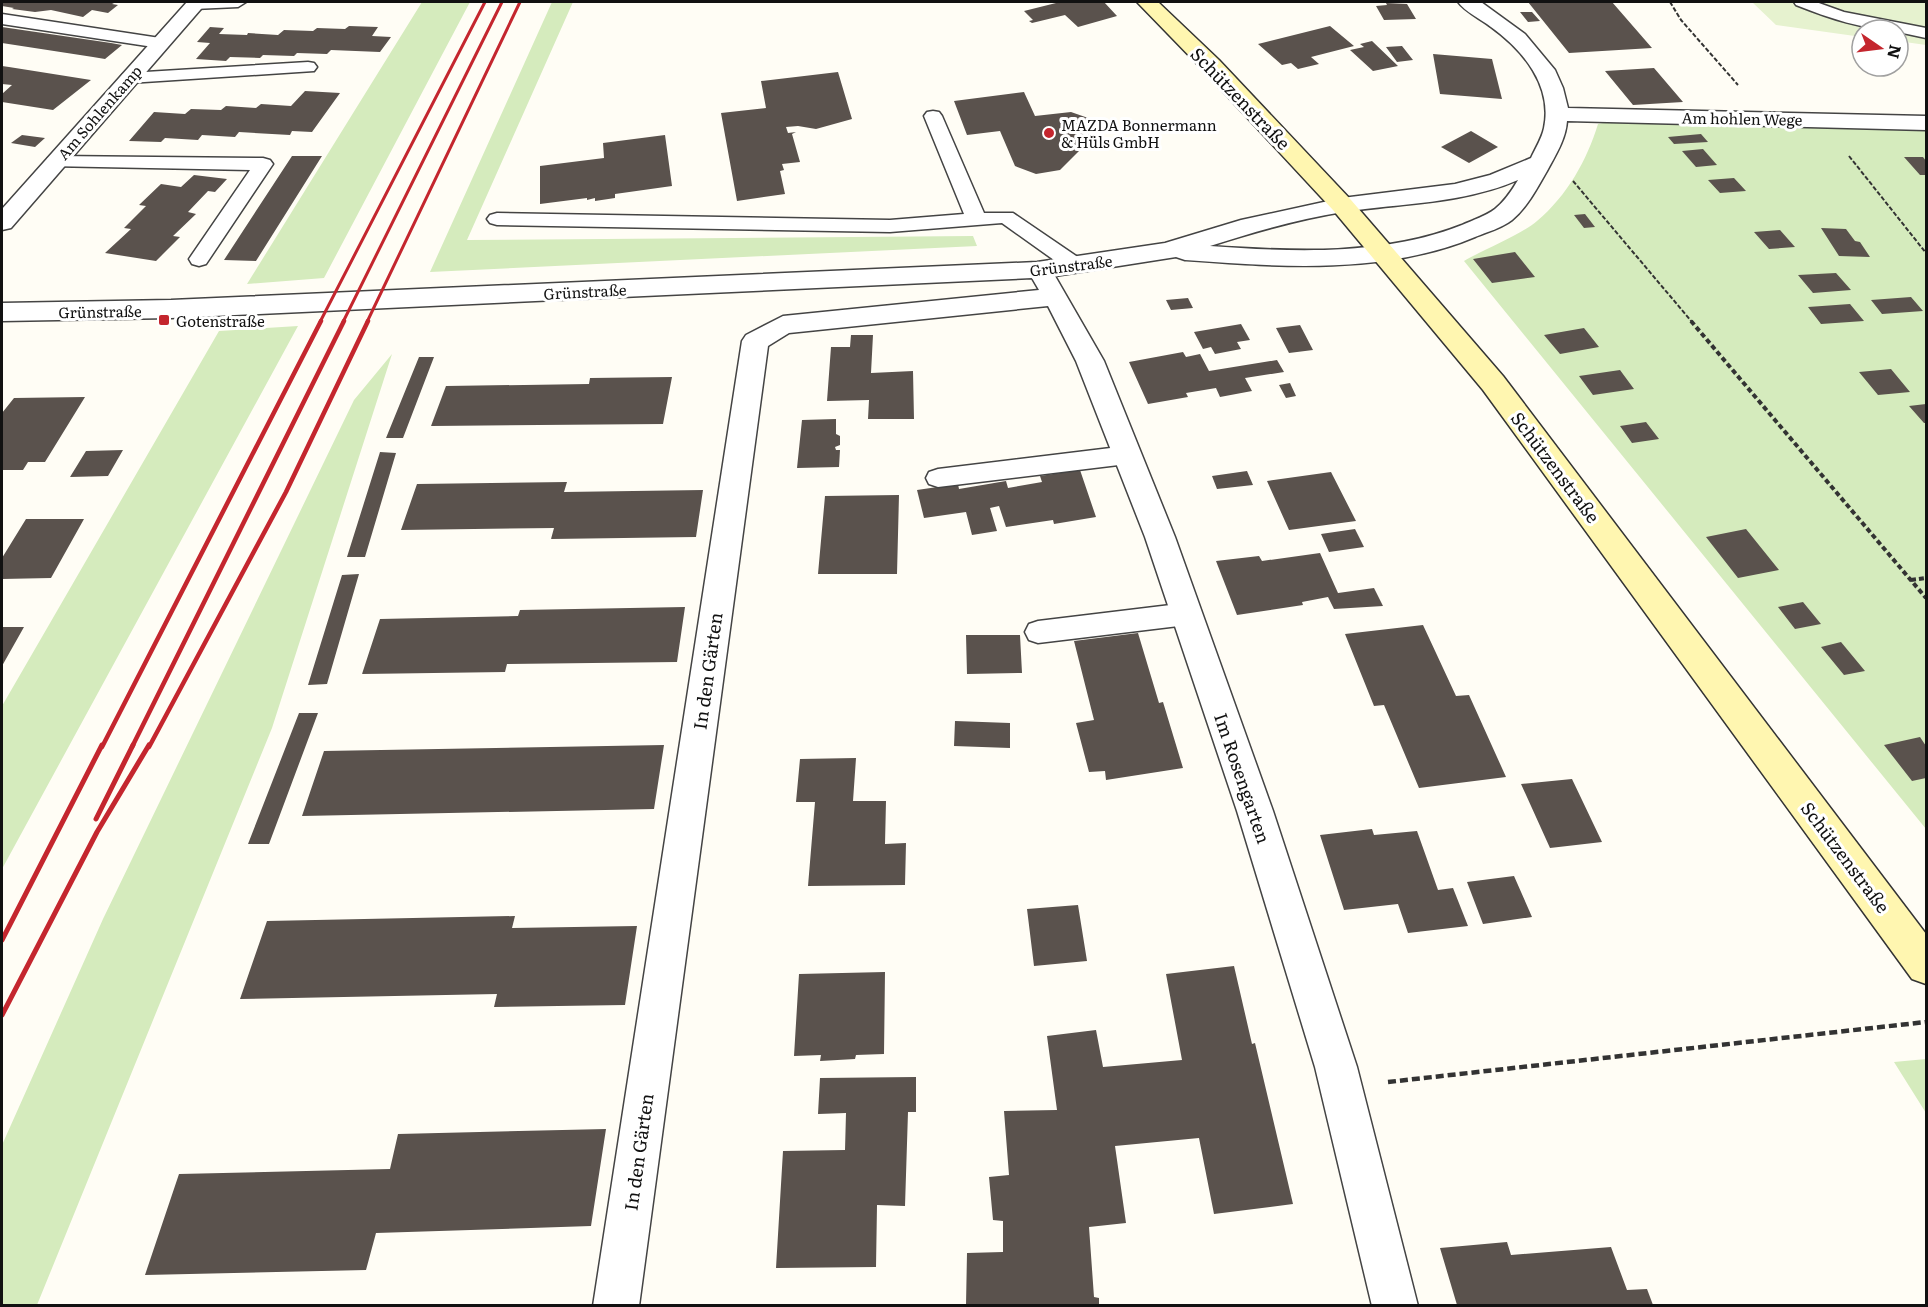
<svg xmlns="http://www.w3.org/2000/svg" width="1928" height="1307" font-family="Literata,serif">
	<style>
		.green { fill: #d5ebbd }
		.pitch { fill: #e6f2cf }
		.building { fill: #5a524d }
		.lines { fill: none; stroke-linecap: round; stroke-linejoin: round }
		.lane-casing { stroke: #444; stroke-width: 3 }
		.street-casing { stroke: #444; stroke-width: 3 }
		.secondary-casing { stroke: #333; stroke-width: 3 }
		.path-far2 { stroke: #333; stroke-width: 2; stroke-dasharray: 4.5 2; stroke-linecap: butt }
		.path-far1 { stroke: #333; stroke-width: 4; stroke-dasharray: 5 3; stroke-linecap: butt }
		.path { stroke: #333; stroke-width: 4.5; stroke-dasharray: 8 4; stroke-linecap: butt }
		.lane { fill: #fff; fill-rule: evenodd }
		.street { fill: #fff; fill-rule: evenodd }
		.secondary { fill: #fff6b0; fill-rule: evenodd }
		.rail-far2 { stroke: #c4262e; stroke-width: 3 }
		.rail-far1 { stroke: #c4262e; stroke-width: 4.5 }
		.rail { stroke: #c4262e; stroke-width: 5 }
		.poi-dot { fill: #c4262e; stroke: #fff; stroke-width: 2 }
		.labels { text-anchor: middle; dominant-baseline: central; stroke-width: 6; stroke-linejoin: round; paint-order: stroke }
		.far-street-label { font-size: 15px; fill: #111; stroke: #fff }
		.far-poi-label { font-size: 15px; fill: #111; stroke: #fff; text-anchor: start }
		.street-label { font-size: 18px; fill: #111; stroke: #fff }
	</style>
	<rect width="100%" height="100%" fill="#fffdf5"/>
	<!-- green -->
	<path class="green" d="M422,2H470L324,278L247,284Z
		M552,2H573L467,240L973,236L977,246L430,272Z
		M1608,122L1926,128V829L1464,261C1483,250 1522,234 1537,221C1567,196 1587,160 1598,124Z
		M298,326L2,869V706L219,331Z
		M392,354L272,728L37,1305H2V1145L103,919L354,400Z
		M1926,1059V1113L1894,1062Z"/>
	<!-- pitch -->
	<path class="pitch" d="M1752,2H1926V45L1898,41V30H1862V37L1776,25Z"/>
	<!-- building -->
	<path class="building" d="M2,2H116L112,4L118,5L108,13L92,10L83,17L51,10L35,12L12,9L14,8L2,6Z
		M1060,2H1104L1117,16L1078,27L1065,15L1032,23L1029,21L1033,20L1024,11Z
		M1528,2H1612L1652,48L1569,53Z
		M1386,3L1407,4L1416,19L1384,20L1376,6L1387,5Z
		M1520,12H1532L1540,21L1528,22Z
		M349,26L378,27L372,36L391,37L380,52L331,50L327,54L297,53L294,56L263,55L260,58L230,57L226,61L196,59L210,43L197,42L210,27L224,28L219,34L247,35L248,33L278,35L284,30L313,31L317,28L345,29Z
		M1330,26L1354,46L1311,57L1319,64L1298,69L1291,63L1282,65L1258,44Z
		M2,27L111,43L122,45L105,59L93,57L2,43Z
		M1372,41L1398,66L1373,71L1350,50L1364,47L1360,44Z
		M1402,46L1413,60L1397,62L1386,47Z
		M1433,54L1492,59L1502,99L1440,94Z
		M2,66L9,67L91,80L53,110L2,102V94L12,85L2,84Z
		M1654,68L1683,102L1633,105L1605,71Z
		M838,72L852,119L816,129L798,126L786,127L788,133L796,132L792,134L800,162L782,164L784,170L780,171L785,194L737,201L721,113L766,108L761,81Z
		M305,91L340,93L312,132L292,131L290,135L239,132L235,137L202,135L198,140L165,138L161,142L129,141L154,112L185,114L191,109L221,110L226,106L256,108L261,104L291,106Z
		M1024,92L1035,116L1071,112L1091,119L1098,132L1060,170L1036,174L1015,166L1000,131L967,135L954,101Z
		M1471,131L1498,147L1469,163L1441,147Z
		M1701,134L1708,142L1674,144L1668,137Z
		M22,135L45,138L35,147L11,143Z
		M665,135L672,186L615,194V198L595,201V198L587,200V198L540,204V166L604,158L603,143Z
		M1703,149L1717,165L1696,167L1682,151Z
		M292,156H322L256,261L224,260Z
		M1904,157H1923L1926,161V175H1920Z
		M194,175L227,179L215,192L208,191L188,212L196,214L173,236L180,237L156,261L105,253L131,229L124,228L146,206L139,205L161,184L181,187Z
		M1734,178L1746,191L1720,193L1708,180Z
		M1585,214L1595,227L1584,228L1574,215Z
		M1821,228L1846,229L1855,241L1860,242L1870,257L1839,256Z
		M1780,230L1795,247L1769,249L1754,232Z
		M1515,252L1535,277L1492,283L1473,259Z
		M1836,273L1851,290L1813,293L1798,275Z
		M1911,297L1923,311L1882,314L1871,300Z
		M1188,298L1193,308L1171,310L1166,300Z
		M1850,304L1864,321L1821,324L1808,307Z
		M1241,324L1250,340L1237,342L1241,349L1215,354L1211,347L1203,349L1194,332Z
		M1300,325L1313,350L1289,353L1276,328Z
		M1584,328L1599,347L1560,354L1544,335Z
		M851,335H873L871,373L913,371L914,419H868L869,400L827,401L831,347H850Z
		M1183,352L1186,357L1200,354L1209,371L1277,360L1284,372L1245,378L1252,391L1220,397L1216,388L1186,393L1188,397L1148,404L1129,362Z
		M419,357H434L403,438H386Z
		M1891,369L1910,392L1878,395L1859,372Z
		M1620,370L1634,389L1593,395L1579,376Z
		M672,377L663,424L431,426L446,386L589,384L590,378Z
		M1290,383L1296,396L1286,398L1279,385Z
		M85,397L45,462H28L23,470H2V413L14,398Z
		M1926,404V423H1924L1909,406Z
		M836,419V434L840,436V445L835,447L836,450H840L839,467L797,468L802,420Z
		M1646,422L1659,439L1632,443L1620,426Z
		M123,450L108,476L70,477L86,451Z
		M380,452L396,453L365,557H347Z
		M1080,470L1096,517L1054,524L1053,520L1006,527L999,506L990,508L997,531L972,535L966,512L924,518L917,490L958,484L959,489L1006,481L1008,488L1042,482L1040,476Z
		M1247,471L1253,485L1217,489L1212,476Z
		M1331,472L1356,521L1289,530L1267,481Z
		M567,482L564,492L703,490L696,537L551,539L554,528L401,530L417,484Z
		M899,495L897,574H818L825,496Z
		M26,519H84L51,578L2,579V558Z
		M1355,529L1364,547L1329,552L1321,534Z
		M1746,529L1779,570L1738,578L1706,537Z
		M1320,553L1338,593L1374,588L1383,606L1334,609L1328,597L1302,602L1303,605L1237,615L1216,561L1259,556L1262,561Z
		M359,574L327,684L308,685L342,575Z
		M1803,602L1821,624L1795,629L1778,607Z
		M685,607L677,662L507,664L505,672L362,674L380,619L518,616L520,610Z
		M1423,625L1456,696L1469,695L1506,777L1419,788L1384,705L1374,706L1345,634Z
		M2,627H24L2,666Z
		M1138,633L1159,703L1163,702L1183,768L1106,780L1105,771L1089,772L1076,723L1094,720L1074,641Z
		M966,635H1020L1022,673L967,674Z
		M1841,642L1865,671L1844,675L1821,647Z
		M299,713H318L269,844H248Z
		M955,721L1010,723V748L954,746Z
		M1920,737L1926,746V778L1912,781L1884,745Z
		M664,745L654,809L302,816L324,751Z
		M856,758L853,801H886L885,844L906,843L905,885L808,886L815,802H796L800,759Z
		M1572,779L1602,842L1550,848L1521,784Z
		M1372,829L1374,835L1417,831L1438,890L1453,888L1468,926L1408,933L1398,904L1344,910L1320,835Z
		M1514,876L1532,917L1483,924L1467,882Z
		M1078,905L1087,961L1034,966L1027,909Z
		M515,916L512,928L637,926L625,1005L494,1007L497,994L240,999L267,921Z
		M1234,966L1252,1044L1255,1043L1293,1204L1214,1214L1199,1138L1115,1146L1126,1223L1089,1227L1094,1297L1099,1298V1305H966L967,1253L1003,1252V1221L993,1220L989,1177L1009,1175L1004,1111L1057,1110L1047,1036L1096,1030L1103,1067L1182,1060L1166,974Z
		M885,972L884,1054L856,1055L855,1059L820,1061L821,1055L794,1056L799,974Z
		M916,1077V1112H908L905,1206L877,1205L876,1267L776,1268L783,1151L845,1150L846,1113L818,1114L820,1078Z
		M606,1129L591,1226L376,1233L366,1270L145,1275L179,1174L390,1169L398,1134Z
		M1507,1242L1511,1255L1611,1247L1627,1290L1647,1289L1653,1305H1457L1440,1248Z"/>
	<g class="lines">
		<defs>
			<path id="lane" d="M188,2H246L238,7L194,9L188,7L186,4Z
				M1794,2H1816L1844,12L1926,28V38L1898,32V30C1863,30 1829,18 1796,5Z
				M2,14L160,38L166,39L169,43L166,47L160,48L2,24Z
				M308,62L314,63L317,67L314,71L129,83L123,82L120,78L123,74L129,73Z
				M933,111L939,112L942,116L984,213H1013L1082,260L1085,265L1082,270L1075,272L1068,270L1002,223L890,232L497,225L490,223L487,219L490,215L497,213L890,220L964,214L924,116L927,112Z
				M55,156L263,158L270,160L273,164L206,264L199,266L192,264L189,259L250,170L48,166L46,162L48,158Z
				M1127,446L1135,449L1139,455L1135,461L1127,464L938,487L929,484L926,478L929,472L938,469Z
				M1187,603L1196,606L1200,614L1196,622L1187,625L1038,643L1029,640L1025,632L1029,624L1038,621Z"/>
			<path id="street" d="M187,2H207L11,228L2,230V209Z
				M1458,2H1481L1525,34L1555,70L1563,88L1568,108L1926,116V130L1567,121C1566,139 1555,156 1547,171C1537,188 1527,208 1512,220C1502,228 1487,232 1475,237C1385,275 1280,267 1185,260L1176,257L1055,276L1104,361L1175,537L1273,811L1357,1067L1418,1306H1372L1315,1067L1237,811L1145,537L1076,361L1048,306L789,333L768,346L639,1306H593L742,341L746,335L783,316L1039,290L1032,278L171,318L2,321V303L171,300L1037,262L1165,243L1241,220L1342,198L1455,184L1490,175L1531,158C1535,149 1542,138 1544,128C1553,86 1523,50 1491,27C1481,19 1465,12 1458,2ZM1518,180C1512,190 1505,201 1495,209C1486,216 1473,220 1462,225C1384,256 1293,252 1210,246C1254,232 1298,219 1343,212C1402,203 1463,204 1518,180Z"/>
			<path id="secondary" d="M1137,2H1158L1219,60L1351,200L1503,376L1926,934V984L1912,979L1483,390L1333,210L1203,70Z"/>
		</defs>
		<!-- lane casing -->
		<use href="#lane" class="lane-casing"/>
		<!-- street casing -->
		<use href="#street" class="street-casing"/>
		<!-- secondary casing -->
		<use href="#secondary" class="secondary-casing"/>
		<!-- path-far2 -->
		<path class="path-far2" d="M1670,2L1681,20L1738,85
			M1849,156L1926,253
			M1573,181L1692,322"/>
		<!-- path-far1 -->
		<path class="path-far1" d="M1691,321L1926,598
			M1911,580L1926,578"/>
		<!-- path -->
		<path class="path" d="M1388,1082L1926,1022"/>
		<!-- lane -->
		<use href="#lane" class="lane"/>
		<!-- street -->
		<use href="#street" class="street"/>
		<!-- secondary -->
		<use href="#secondary" class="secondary"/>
		<!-- rail-far2 -->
		<path class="rail-far2" d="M320,322L485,2
			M343,322L502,2
			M367,322L520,2"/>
		<!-- rail-far1 -->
		<path class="rail-far1" d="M102,747L321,321
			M132,747L344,321
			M149,747L286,492L368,321"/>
		<!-- rail -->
		<path class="rail" d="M96,819L133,745
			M2,940L102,745
			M2,1015L97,832L149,745"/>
	</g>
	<!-- markers -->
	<g class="poi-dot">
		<circle cx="1049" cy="133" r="6"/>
		<rect x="158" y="314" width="12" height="12" rx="3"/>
	</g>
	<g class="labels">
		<!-- far-street labels -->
		<g class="far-street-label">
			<text transform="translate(99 112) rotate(-49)">Am Sohlenkamp</text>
			<text transform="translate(1742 118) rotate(1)">Am hohlen Wege</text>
			<text transform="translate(1071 265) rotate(-7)">Grünstraße</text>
			<text transform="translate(585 291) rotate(-3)">Grünstraße</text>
			<text transform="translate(100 311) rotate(-1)">Grünstraße</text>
		</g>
		<!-- far-poi labels -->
		<g class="far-poi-label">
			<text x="1061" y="124">MAZDA Bonnermann<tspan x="1061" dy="17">&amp; Hüls GmbH</tspan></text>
			<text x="176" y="320">Gotenstraße</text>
		</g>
		<!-- street labels -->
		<g class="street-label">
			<text transform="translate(1241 98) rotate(46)">Schützenstraße</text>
			<text transform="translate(1556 467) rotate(53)">Schützenstraße</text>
			<text transform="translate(707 671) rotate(-82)">In den Gärten</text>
			<text transform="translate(1243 778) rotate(71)">Im Rosengarten</text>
			<text transform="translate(1846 857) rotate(53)">Schützenstraße</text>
			<text transform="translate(638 1152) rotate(-82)">In den Gärten</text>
		</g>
	</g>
	<!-- border -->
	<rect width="1928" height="1307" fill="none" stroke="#111111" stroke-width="6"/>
	<!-- north arrow -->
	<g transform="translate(1880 48) rotate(104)"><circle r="28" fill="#ffffff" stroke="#a0a0a0" stroke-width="1.5"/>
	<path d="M0-4.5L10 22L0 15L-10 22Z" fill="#c4262e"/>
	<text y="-9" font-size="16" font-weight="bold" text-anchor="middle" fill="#111111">N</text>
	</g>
</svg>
